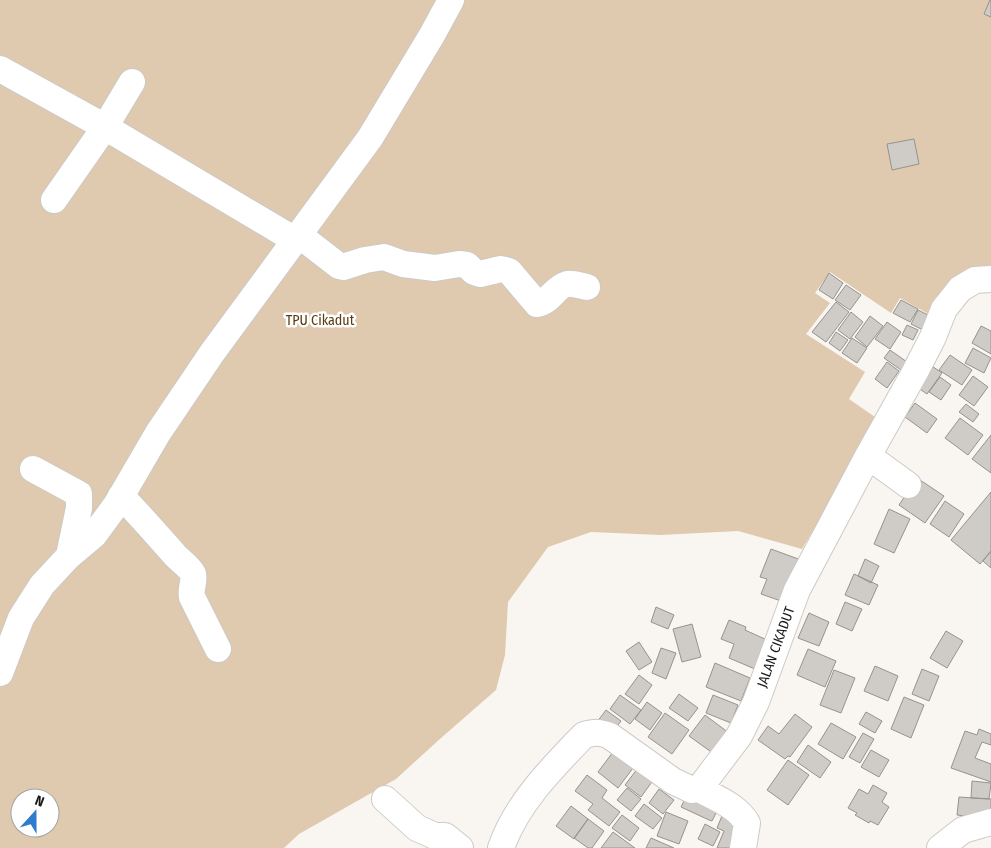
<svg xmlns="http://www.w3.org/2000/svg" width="991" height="848" font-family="'Fira Sans Condensed',sans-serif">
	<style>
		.green { fill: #dfc9af; fill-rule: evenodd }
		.building { fill: #cfccc8; stroke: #96928e }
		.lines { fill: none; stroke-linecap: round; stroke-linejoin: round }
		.minor-casing { stroke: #cdcac5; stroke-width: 28 }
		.minor { stroke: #fff; stroke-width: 26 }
		.labels { text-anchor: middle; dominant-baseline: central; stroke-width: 5; stroke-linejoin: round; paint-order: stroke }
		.park-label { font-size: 14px; fill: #593c11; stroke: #fff }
		.street-label { font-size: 14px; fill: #1a1917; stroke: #fff }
	</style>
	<rect width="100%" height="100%" fill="#f9f6f1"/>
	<!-- green -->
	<path class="green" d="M0,0H991V271L932,316L900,298L891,313L830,272L815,293L830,303L806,334L865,372L849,399L875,417L825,510L802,549L738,531L660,535L591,532L548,547L508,602L505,655L496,690L441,738L396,779L299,834L284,848H0ZM20,798H50V828H20Z"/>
	<!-- building -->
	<path class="building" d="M990,0H991V17L984,14Z
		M914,139L919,164L892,170L887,144Z
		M829,273L843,283L833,299L819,290Z
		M846,285L861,295L850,310L835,300Z
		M901,300L918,309L910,322L893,313Z
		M836,302L849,312L826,342L812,332Z
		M918,310L930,316L923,330L911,324Z
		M851,312L863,322L850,339L838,330Z
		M870,316L883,326L867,347L855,337Z
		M887,322L901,332L890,349L875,339Z
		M907,325L918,330L913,340L902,335Z
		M981,326L991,331V354L972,343Z
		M836,332L848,340L840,351L829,343Z
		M852,338L867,348L857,363L842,353Z
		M973,348L991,358L984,373L965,363Z
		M890,350L907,362L901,370L884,358Z
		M950,355L972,370L962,385L939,370Z
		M887,362L899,371L887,388L875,379Z
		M929,364L942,373L927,394L914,385Z
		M973,376L988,387L974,406L959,395Z
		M940,377L951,385L941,400L929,392Z
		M915,403L937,419L927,433L905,417Z
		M966,404L979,414L973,422L959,412Z
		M960,418L983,435L968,455L945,438Z
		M991,435V473L972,459Z
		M917,478L944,496L925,523L899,505Z
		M991,492V551L980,564L951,540Z
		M945,501L964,514L949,537L930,524Z
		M889,509L910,519L894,553L874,544Z
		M771,549L801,560L781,601L761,594L767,579L760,577Z
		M991,551V568L983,561Z
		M865,559L879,566L871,583L858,576Z
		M854,574L878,585L869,605L845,595Z
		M845,602L862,609L852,631L836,624Z
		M656,607L674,615L668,629L651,622Z
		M809,613L829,622L819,646L798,638Z
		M729,620L746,627L745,630L767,640L755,669L729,658L734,644L721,639Z
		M692,624L701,657L682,662L673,629Z
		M946,631L963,641L947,668L930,658Z
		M639,642L652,662L639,670L626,651Z
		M661,648L676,653L666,679L652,673Z
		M808,649L836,661L825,687L797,675Z
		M715,663L750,678L741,701L706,687Z
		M875,666L898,676L888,701L864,691Z
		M922,669L939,676L929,701L912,694Z
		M834,670L855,678L841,713L820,705Z
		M639,675L652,685L639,704L625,694Z
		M679,694L698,708L688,721L669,708Z
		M620,695L641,710L630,724L610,709Z
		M713,695L738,705L731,723L706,713Z
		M904,697L924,705L911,738L891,729Z
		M647,702L662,713L650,730L635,719Z
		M606,710L621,721L612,733L597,722Z
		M866,712L882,721L875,733L859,724Z
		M665,713L689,730L672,754L648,737Z
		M795,714L812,727L790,757L788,756L785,759L758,740L768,726L779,734Z
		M705,715L729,733L714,754L689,736Z
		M831,723L856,737L843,759L818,744Z
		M979,729L991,734V745L982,742L975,758L991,764V782L951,768L965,731L977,735Z
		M863,733L874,739L860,763L849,757Z
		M808,745L831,762L820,778L797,762Z
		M871,750L889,760L879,777L861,767Z
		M613,752L636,764L618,788L598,772Z
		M788,760L809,775L788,805L767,790Z
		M638,768L654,779L641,797L625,785Z
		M587,775L607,790L602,798L620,812L609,826L588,810L593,804L575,791Z
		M972,781L991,783L989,799L971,798Z
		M873,785L887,793L882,802L889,807L878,825L870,821L869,823L855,815L857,813L848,808L859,789L868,794Z
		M627,788L641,799L631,811L617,800Z
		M659,789L674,800L663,814L649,803Z
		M686,797L721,803L712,821L709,820L681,807Z
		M959,797L991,799V819L957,815Z
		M644,804L662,818L653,829L635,816Z
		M571,806L588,819L574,839L556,826Z
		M724,811L740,818L735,848H717L724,831L717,828Z
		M666,812L688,821L679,844L657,836Z
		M622,815L639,828L630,841L612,828Z
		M588,819L604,831L592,848H588L574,838Z
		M705,824L720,832L713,846L698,839Z
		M613,832L635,848H601Z
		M651,838L674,848H646Z"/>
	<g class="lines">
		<defs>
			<path id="minor" d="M0,69L105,127L295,240
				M54,200L105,127L132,82
				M299,235L339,266L343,267L365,260L384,257L403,264L435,268L459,264L467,265L474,272L480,274L501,269L509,271L537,304C550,302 555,287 567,284C573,283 581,286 587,287
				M868,456L908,485
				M33,469L79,494V508L69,556
				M121,496C140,515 156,534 174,554C179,560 190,567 193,574C195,581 190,590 192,597L218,649
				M0,673L21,618L42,585L69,556L94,535L116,505L158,433L212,353L370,138L432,35L451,0
				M699,789C716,798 737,806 747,823L743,848
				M385,799L417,828L435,836H445L460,848
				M501,848C516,804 552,768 584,735C595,732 600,732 610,736L673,781L692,790L699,789L739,736L756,702L797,590L868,456L915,372L933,337L944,309L960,289L975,280L991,279
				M940,848L963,830L991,822"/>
		</defs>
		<!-- minor casing -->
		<use href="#minor" class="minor-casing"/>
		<!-- minor -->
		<use href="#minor" class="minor"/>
	</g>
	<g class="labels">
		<!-- park labels -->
		<g class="park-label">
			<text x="320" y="320">TPU Cikadut</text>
		</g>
		<!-- street labels -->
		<g class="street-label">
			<text transform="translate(776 647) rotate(-70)">JALAN CIKADUT</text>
		</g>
	</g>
	<!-- north arrow -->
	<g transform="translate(35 813) rotate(21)"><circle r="24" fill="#ffffff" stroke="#a3a3a2"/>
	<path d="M0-4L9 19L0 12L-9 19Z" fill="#2f7ccc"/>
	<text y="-8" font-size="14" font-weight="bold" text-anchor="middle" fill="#1a1917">N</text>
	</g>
</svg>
